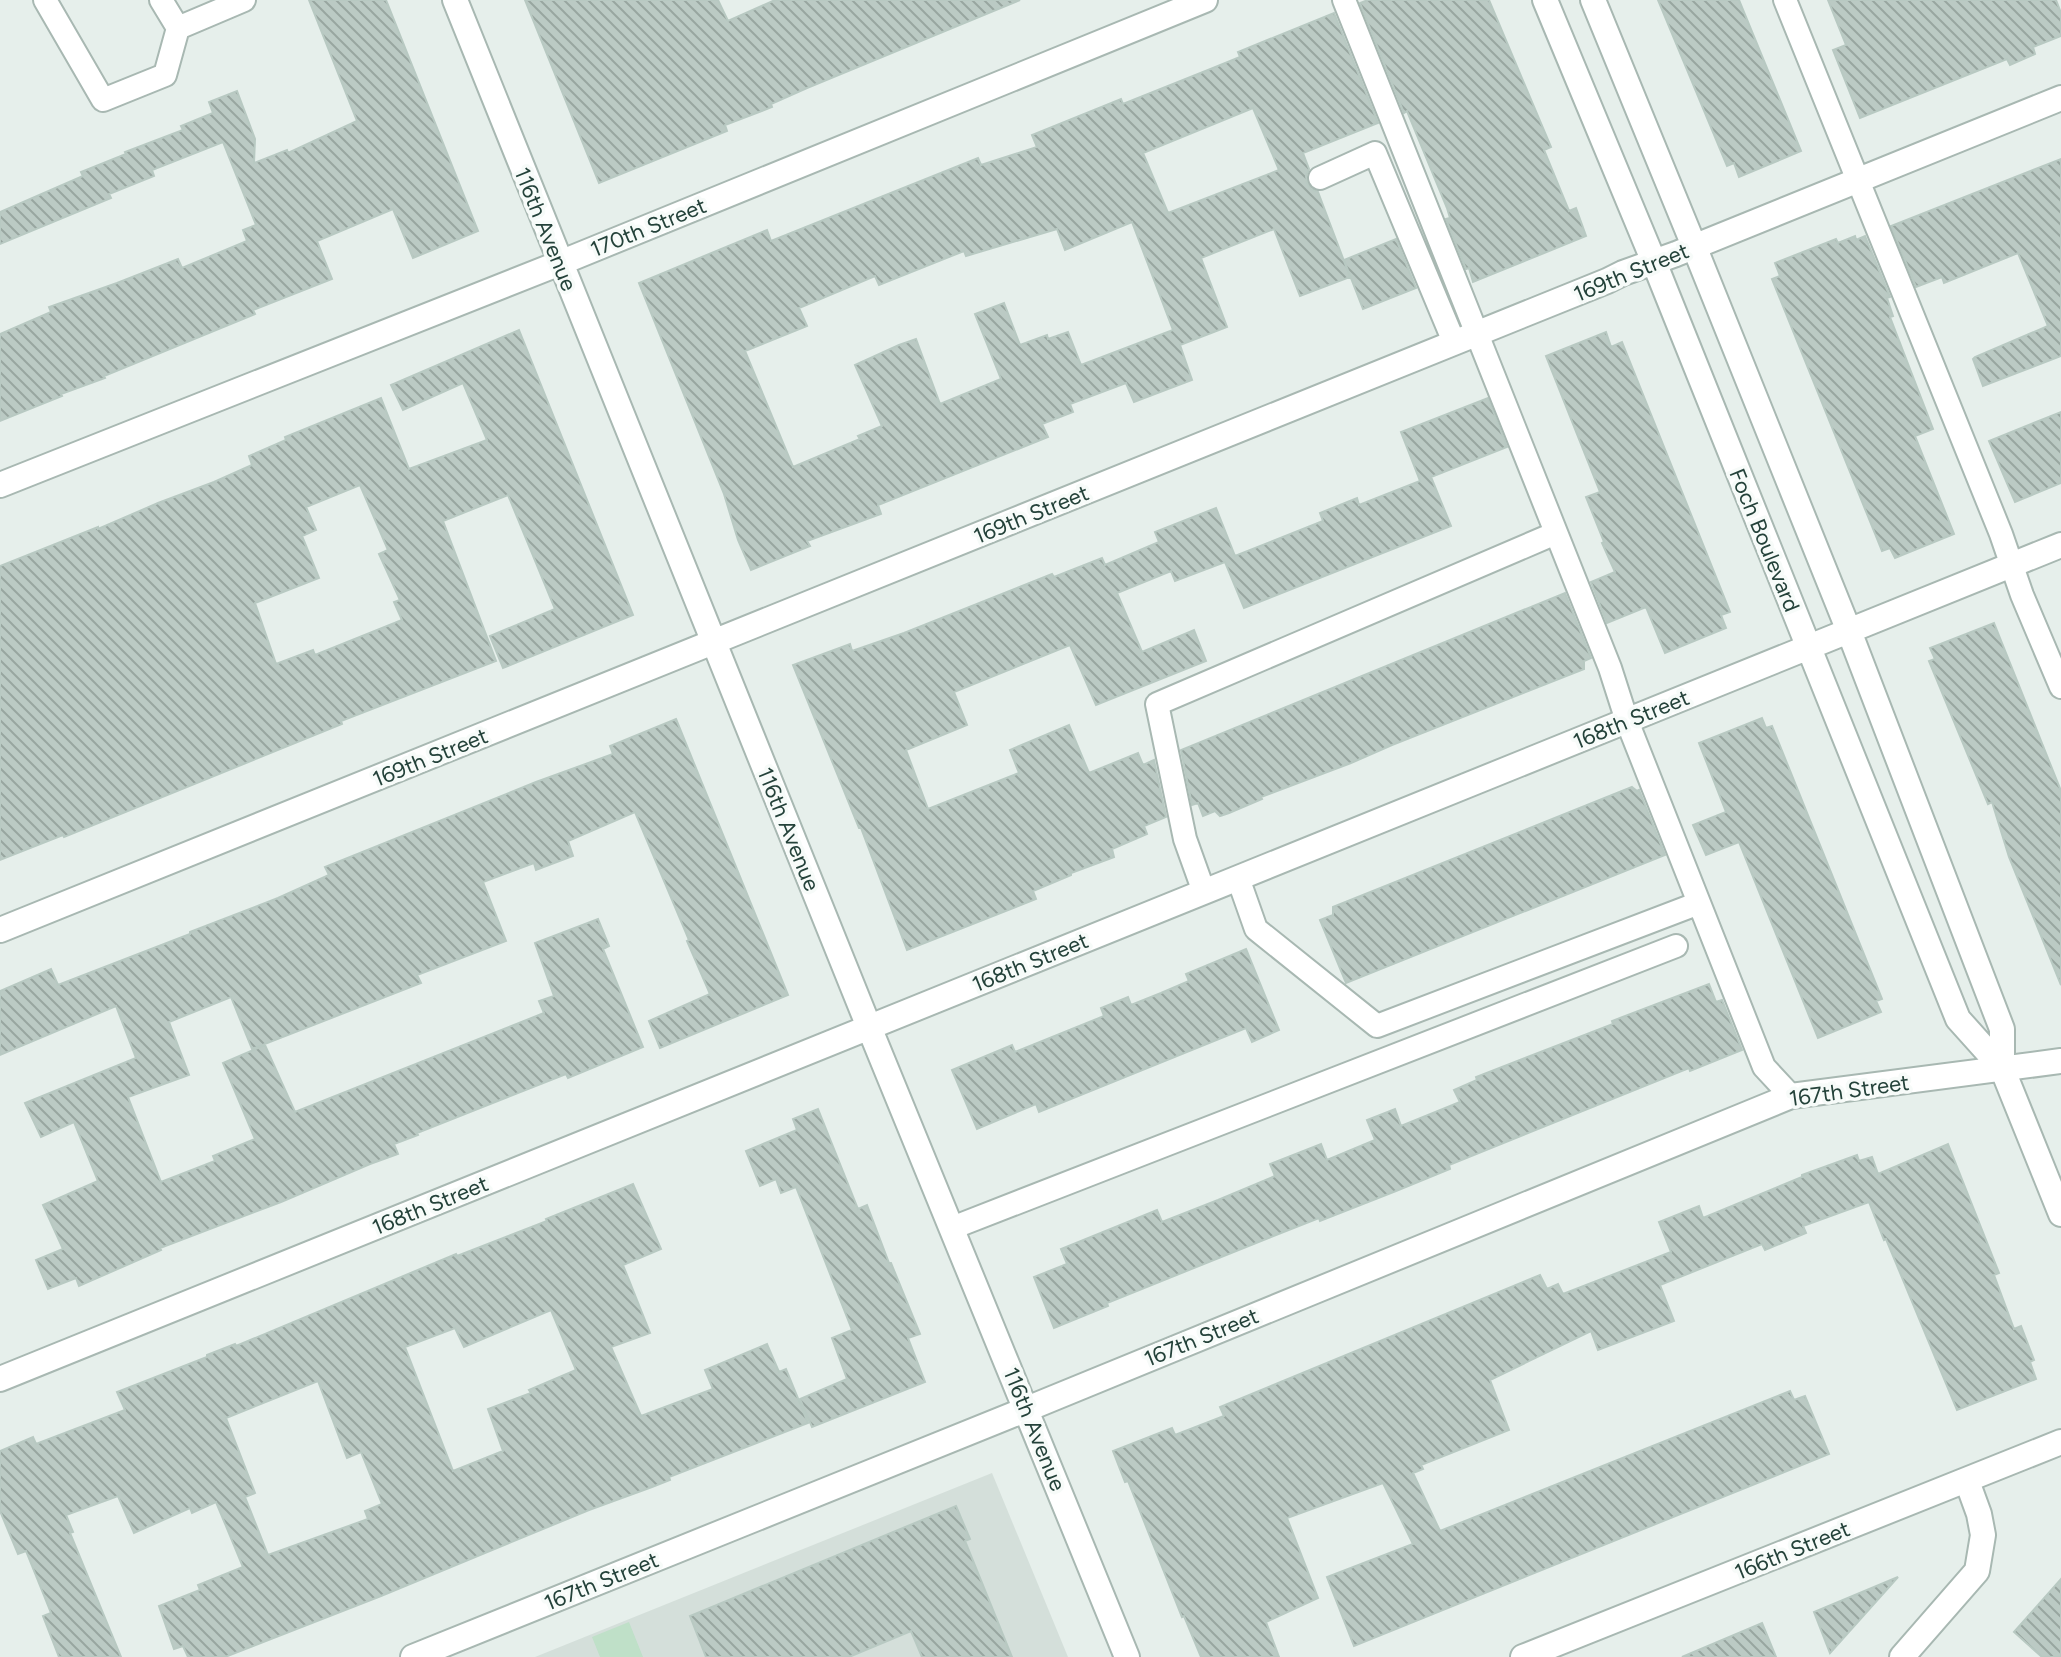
<svg xmlns="http://www.w3.org/2000/svg" width="2061" height="1657" viewBox="0 0 2061 1657" font-family="Figtree,sans-serif">
<defs>
<pattern id="building-back-hatch" width="6" height="6" patternUnits="userSpaceOnUse" patternTransform="scale(2)"><rect width="6" height="6" fill="#bbcac4"/><path d="M-1 5l2 2M0 0l6 6M5-1l2 2" fill="none" stroke="#98a6a0"/></pattern>
</defs>
<rect width="100%" height="100%" fill="#e6efeb"/>
<path fill="#d4dfda" d="M992,1473L1068,1657H535Z"/>
<path fill="#bfe0c8" d="M629,1622L643,1657H600L592,1637Z"/>
<path fill="url(#building-back-hatch)" stroke="#b8c9c2" stroke-width="2" fill-rule="evenodd" d="M309,0H386L478,231L413,258L393,209L317,241L332,279L253,310L255,314L104,376L105,378L61,394L62,396L0,421V334L51,312L49,307L117,283L178,259L182,268L247,241L243,230L256,225L223,142L152,170L154,176L109,194L111,198L0,244V212L83,176L81,172L126,154L125,152L183,130L181,126L213,113L209,102L237,91L255,139L254,163L287,150L288,153L357,121Z
M525,0H718L728,21L775,0H1020L807,88L771,104L772,107L725,125L727,131L599,183Z
M1368,0H1489L1551,147L1544,150L1569,211L1576,208L1586,236L1473,282L1469,268L1466,269L1446,219L1450,218L1447,208L1407,111L1404,113L1360,3Z
M1658,0H1739L1801,151L1739,177L1734,163L1727,166Z
M1828,0H2056L2061,13V36L2033,47L2035,54L2010,65L2007,59L1860,118L1833,50L1846,45Z
M1334,13L1378,123L1303,153L1309,169L1306,176L1307,183L1311,189L1318,192L1350,277L1300,296L1274,229L1201,258L1227,327L1180,345L1192,380L1134,402L1126,383L1070,404L1073,412L1042,424L1048,437L878,505L881,514L807,541L810,546L751,570L738,540L724,494L639,283L767,230L771,241L978,158L981,165L1037,147L1032,135L1121,99L1123,104L1213,68L1240,57L1238,52ZM1253,108L1279,170L1168,213L1143,153ZM1132,222L1173,330L1081,365L1068,332L1048,339L1047,335L1020,345L1004,303L975,314L1001,379L940,404L916,339L899,345L855,365L882,426L858,436L860,439L793,467L745,351L807,326L799,308L875,276L879,285L964,251L966,256L1057,229L1065,250Z
M2061,159V356L1983,386L1973,359L1975,357L2048,326L2018,253L1944,283L1942,277L1916,287L1891,226Z
M1855,236L1856,240L1865,236L1890,297L1887,298L1893,316L1890,317L1933,429L1915,436L1954,534L1895,558L1890,548L1882,551L1772,279L1780,276L1775,263L1836,239L1838,243Z
M1396,239L1416,288L1363,309L1344,260Z
M519,330L633,615L503,668L490,636L555,609L508,495L443,521L496,661L341,721L342,724L64,837L63,835L0,860V566L98,527V529L158,503L214,482L252,465L249,456L286,440L285,437L381,398L409,469L487,440L463,383L403,410L391,385ZM360,485L388,550L379,554L400,600L394,602L402,620L315,655L313,650L276,664L255,603L319,578L302,536L316,530L306,507Z
M1606,332L1611,347L1622,342L1730,612L1721,615L1726,628L1665,653L1646,607L1607,623L1591,582L1615,572L1602,543L1604,542L1586,497L1600,492L1546,356Z
M1488,398L1507,447L1431,477L1451,526L1244,608L1225,562L1175,581L1171,571L1117,593L1142,652L1194,630L1206,661L1096,705L1070,645L954,692L967,725L906,750L928,809L1019,773L1010,750L1069,725L1089,773L1138,753L1143,765L1154,760L1166,817L1144,826L1147,834L1112,849L1114,857L1071,873V875L1033,891L1036,899L907,950L861,828H859L838,776L793,665L850,644L852,651L904,633L1052,574L1054,577L1102,558L1105,565L1159,542L1155,532L1216,508L1235,556L1323,521L1320,513L1357,498L1359,505L1420,481L1401,432Z
M2061,412V483L2015,502L1989,441Z
M1565,593L1591,658L1584,661V669L1392,745L1351,763L1261,797L1262,799L1229,813L1220,816L1215,811L1203,816L1198,803L1192,805L1181,750Z
M1994,623L2061,791V985L2009,857L1992,802L1988,804L1929,661L1935,659L1930,648Z
M1762,718L1766,728L1772,726L1882,999L1876,1001L1881,1012L1818,1038L1739,842L1706,855L1693,825L1726,812L1699,743Z
M676,719L788,995L660,1048L649,1021L710,994L687,941L689,940L635,812L568,841L573,856L536,870L534,863L483,882L506,941L417,975L421,983L252,1049L231,997L169,1022L189,1075L128,1097L161,1182L215,1161L213,1156L255,1139L223,1063L265,1045L295,1112L544,1013L539,1001L554,996L535,943L598,919L609,946L603,949L643,1047L568,1078L566,1074L417,1133L418,1135L394,1144L398,1154L370,1164L281,1202L160,1248L161,1250L79,1286L76,1278L48,1289L36,1260L63,1249L43,1205L98,1181L74,1122L41,1137L25,1103L136,1058L116,1006L0,1055V991L51,969L58,985L190,934V932L278,898L329,875L325,867L536,782L613,754L610,746Z
M1632,787L1637,791L1639,790L1665,855L1346,983L1320,920L1333,915V907Z
M1246,949L1279,1030L1252,1042L1246,1028L1039,1112L1036,1104L977,1129L952,1070L1012,1045L1015,1052L1104,1016L1101,1008L1128,997L1131,1005L1161,993L1189,981L1186,974Z
M1709,984L1716,1002L1722,1000L1742,1050L1690,1071L1689,1068L1449,1165L1450,1169L1396,1191L1320,1221L1319,1218L1266,1239L1107,1303L1108,1306L1054,1328L1034,1277L1067,1264L1061,1249L1157,1210L1162,1222L1218,1200L1275,1176L1270,1164L1321,1144L1327,1160L1375,1140L1367,1120L1395,1109L1401,1126L1460,1102L1454,1090L1477,1080L1476,1077L1613,1024L1612,1021Z
M818,1109L858,1209L867,1205L889,1263H891L920,1334L908,1338L925,1382L812,1427L800,1399L847,1379L832,1338L852,1330L796,1187L781,1193L776,1179L760,1186L746,1151L797,1130L793,1119Z
M1948,1144L1999,1273L1994,1275L2014,1329L2021,1326L2034,1360L2030,1362L2036,1379L1957,1410L1886,1239L1884,1240L1869,1202L1803,1226L1806,1233L1765,1250L1762,1244L1660,1285L1674,1321L1598,1350L1591,1331L1490,1380L1509,1430L1421,1465L1423,1469L1413,1473L1440,1531L1790,1391L1794,1400L1805,1396L1829,1454L1354,1646L1327,1577L1413,1544L1383,1483L1287,1518L1318,1598L1266,1622L1279,1657H1201L1184,1616L1182,1617L1128,1481L1125,1482L1113,1451L1172,1428L1175,1435L1224,1416L1220,1407L1540,1275L1547,1289L1558,1284L1563,1294L1671,1252L1659,1222L1699,1206L1703,1218L1802,1177V1175L1857,1155L1859,1161L1872,1157L1878,1174Z
M633,1184L661,1249L623,1265L650,1333L611,1347L641,1416L713,1389L705,1370L767,1344L779,1372L786,1369L808,1423L669,1477L670,1480L652,1487L589,1510L381,1596L225,1657H188L183,1646L174,1649L159,1606L200,1590L198,1585L243,1567L216,1502L192,1513L190,1508L134,1533L118,1496L66,1515L73,1532L70,1533L121,1657H59L43,1616L51,1613L26,1551L18,1554L0,1511V1451L33,1437L36,1444L125,1410L117,1392L207,1357V1355L235,1344L236,1346L456,1254L457,1256L547,1221L546,1219ZM551,1310L576,1370L529,1390L531,1393L488,1409L503,1451L453,1471L405,1347L455,1328L464,1347ZM318,1381L347,1458L361,1452L382,1504L365,1511L368,1519L268,1555L245,1497L255,1493L226,1418Z
M956,1506L970,1539L965,1541L1012,1657H922L911,1631L849,1657H706L690,1616Z
M1898,1577L1830,1653L1814,1612Z
M2061,1579V1657H2042L2014,1632Z
M1762,1623L1776,1657H1682Z"/>
<g fill="none" stroke-linecap="round" stroke-linejoin="round">
<defs>
<path id="lane" d="M45,0L103,100L165,75L178,28L161,0
M1344,0L1610,668L1627,721L1764,1067L1791,1096
M1785,0L2001,534L2022,595L2061,687
M178,28L244,0
M1320,178L1375,153L1454,342
M1238,878L1256,929L1377,1026L1699,903
M1204,892L1185,839L1157,704L1556,533
M952,1228L1676,946"/>
<path id="street" d="M455,0L869,1027L1127,1657
M1545,0L1654,262L1958,1019L2002,1068L2061,1214
M1593,0L1694,246L1849,631L2002,1029V1068
M0,485L560,263L1205,0
M0,930L1607,281L1623,273L1676,254L2061,98
M0,1379L2061,545
M413,1657L1027,1409L1791,1096L2061,1061
M1523,1657L2061,1442
M1902,1657L1977,1571L1983,1535L1979,1514L1967,1481"/>
</defs>
<use href="#lane" stroke="#a8b8b2" stroke-width="26"/>
<use href="#street" stroke="#a8b8b2" stroke-width="28"/>
<use href="#lane" stroke="#fff" stroke-width="22"/>
<use href="#street" stroke="#fff" stroke-width="24"/>
</g>
<g text-anchor="middle" stroke-width="7" stroke-linejoin="round" paint-order="stroke">
<g font-size="22" fill="#24423a" stroke="#f7fbf9">
<text transform="translate(648 227) rotate(-22)" y="8">170th Street</text>
<text transform="translate(546 229) rotate(68)" y="8">116th Avenue</text>
<text transform="translate(1631 272) rotate(-22)" y="8">169th Street</text>
<text transform="translate(1031 514) rotate(-22)" y="8">169th Street</text>
<text transform="translate(1765 540) rotate(68)" y="8">Foch Boulevard</text>
<text transform="translate(1631 719) rotate(-22)" y="8">168th Street</text>
<text transform="translate(430 757) rotate(-22)" y="8">169th Street</text>
<text transform="translate(789 829) rotate(68)" y="8">116th Avenue</text>
<text transform="translate(1030 962) rotate(-22)" y="8">168th Street</text>
<text transform="translate(1849 1090) rotate(-8)" y="8">167th Street</text>
<text transform="translate(430 1205) rotate(-22)" y="8">168th Street</text>
<text transform="translate(1201 1337) rotate(-22)" y="8">167th Street</text>
<text transform="translate(1035 1429) rotate(68)" y="8">116th Avenue</text>
<text transform="translate(1792 1550) rotate(-22)" y="8">166th Street</text>
<text transform="translate(601 1581) rotate(-22)" y="8">167th Street</text>
</g>
</g>
</svg>
